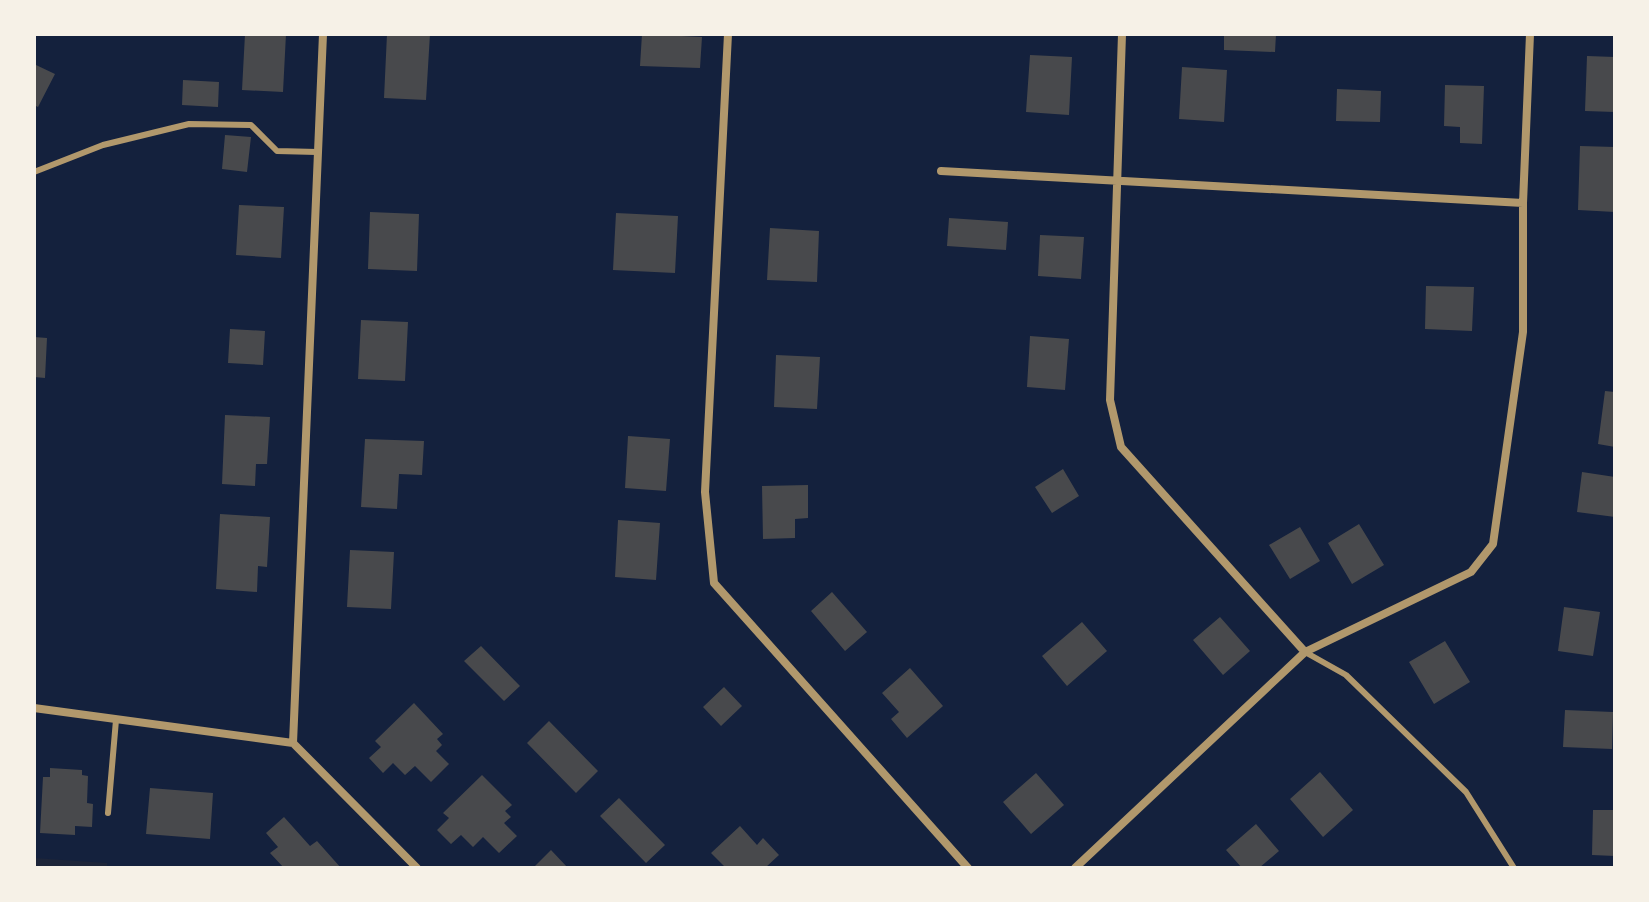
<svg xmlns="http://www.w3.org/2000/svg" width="1649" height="902" viewBox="0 0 1649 902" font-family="Lato,sans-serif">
<rect width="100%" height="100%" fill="#14213d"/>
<path fill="#1d2539" d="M34,858L107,863V868H34Z"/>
<path fill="#48494c" d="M245,34H286L283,92L242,90Z
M387,34H430L426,100L384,98Z
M642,34L702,37L700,68L640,66Z
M1224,34H1276L1275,52L1224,50Z
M1030,55L1072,57L1069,115L1026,112Z
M1587,56L1615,57V112L1585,111Z
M36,65L55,74L38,107L34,105Z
M1182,67L1227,70L1224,122L1179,119Z
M183,80L219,82L218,107L182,105Z
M1445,85L1484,86L1482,144L1460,143V127L1444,126Z
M1337,89L1381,91L1380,122L1336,121Z
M225,135L251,137L247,172L222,169Z
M1580,146L1615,147V212L1578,210Z
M239,205L284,207L281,258L236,255Z
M370,212L419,214L417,271L368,269Z
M616,213L678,216L675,273L613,270Z
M949,218L1008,222L1006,250L947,246Z
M770,228L819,231L817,282L767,280Z
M1040,235L1084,237L1081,279L1038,276Z
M1426,286L1474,287L1472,331L1425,329Z
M361,320L408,322L405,381L358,379Z
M230,329L265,331L263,365L228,363Z
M1030,336L1069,339L1065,390L1027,387Z
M34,337L47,338L45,378L34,377Z
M776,355L820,357L817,409L774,407Z
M1605,391L1615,392V447L1598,444Z
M225,415L270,417L267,464H256L255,486L222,484Z
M628,436L670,439L666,491L625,488Z
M365,439L424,441L422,475L399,474L397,509L361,507Z
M1063,469L1079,496L1052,513L1035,487Z
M1582,472L1615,477V517L1577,512Z
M808,485V518L795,519V538L763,539L762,486Z
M220,514L270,517L267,567L258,566L257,592L216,589Z
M618,520L660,523L656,580L615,577Z
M1359,524L1384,565L1352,584L1328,543Z
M1300,527L1320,561L1290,579L1269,545Z
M350,550L394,552L391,609L347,607Z
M832,592L867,632L845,651L811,611Z
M1564,607L1600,612L1593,656L1558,651Z
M1220,617L1250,651L1223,675L1193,640Z
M1082,622L1107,651L1067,686L1042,656Z
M1445,641L1470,682L1434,704L1409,662Z
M481,646L520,686L504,701L464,661Z
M910,668L943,706L907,738L891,719L899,712L882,693Z
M724,687L742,706L721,726L703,707Z
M414,703L443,734L437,739L442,745L436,751L449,764L431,782L415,766L405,775L393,763L383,773L369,758L381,747L375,741Z
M1565,710L1613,712L1612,749L1563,747Z
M549,721L598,771L576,793L527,743Z
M50,768L82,770V775L88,776L87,803L93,804L92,827L75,826V835L40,833L43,777H50Z
M1320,772L1353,810L1323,837L1290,799Z
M1036,773L1064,805L1031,834L1003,802Z
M482,775L512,805L505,811L511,817L504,823L517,836L499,853L483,837L473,847L461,835L451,844L437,830L449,818L443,813Z
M150,788L213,793L210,839L146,834Z
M619,798L665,845L646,863L600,816Z
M1593,810H1615V856L1592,855Z
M284,817L310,846L317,841L341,868H284L270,853L278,847L266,833Z
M1256,824L1279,851L1259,868H1242L1226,850Z
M740,826L757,845L763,838L779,855L765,868H726L711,853Z
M551,850L568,868H533Z"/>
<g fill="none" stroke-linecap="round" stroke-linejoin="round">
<path stroke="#b1986c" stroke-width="6" d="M34,172L103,145L189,124L251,125L277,151L317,152
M1305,652L1346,675L1466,792L1514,868
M108,813L116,720"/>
<path stroke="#b1986c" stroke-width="8" d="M323,34L293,743L417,868
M728,34L705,492L714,583L968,868
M1122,34L1110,400L1121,447L1305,652
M941,171L1523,203
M34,708L293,743
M1075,868L1305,652L1471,572L1493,544L1523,332V203L1530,34"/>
</g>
<rect width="1649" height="902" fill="none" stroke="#f6f1e7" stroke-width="72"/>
</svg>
